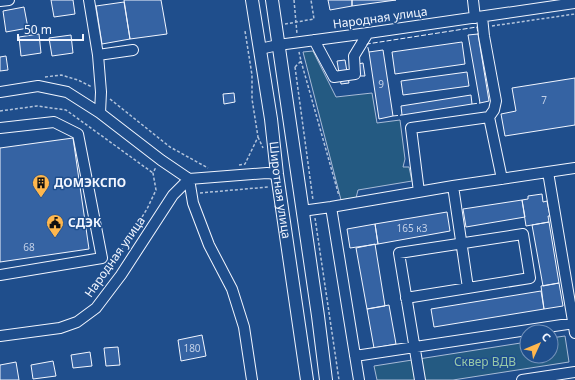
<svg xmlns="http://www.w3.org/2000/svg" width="575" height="380" viewBox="0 0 575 380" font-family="'Noto Sans',sans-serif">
<rect width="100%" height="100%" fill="#1f4e8c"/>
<path fill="#245a82" stroke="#a8bbd7" d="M313,51L336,97L372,93L377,123L400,120L405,159L403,167H409L412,181L358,190L356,198L341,200L303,52Z
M565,336L569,362L453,380H377L374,366L527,342V356H551V338Z"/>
<path fill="#3563a3" stroke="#f2f6ff" d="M51,0H73L75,14L54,17Z
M124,0H161L167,34L130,39Z
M328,0H352V6L330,10Z
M352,0H396L352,6Z
M124,2L130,39L102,44L96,6Z
M24,7L28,28L6,32L3,11Z
M39,34L41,53L21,56L19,37Z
M478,34L489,101L480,103L468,35Z
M71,35L73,53L52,56L49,38Z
M462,42L465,64L395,74L392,52Z
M383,50L393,116L379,119L369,52Z
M6,56L8,70L0,71V57Z
M345,60L349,83L341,84L337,61Z
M363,63L365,76H359L358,64Z
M467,72L469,86L403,95L401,81Z
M575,78V125L505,136L501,114L516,111L512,88Z
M234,93L235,102L224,104L223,94Z
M471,95L472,104L402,115L401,106Z
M73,138L89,249L0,262V148Z
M542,194L543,202L547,201L550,216H548L549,222L526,226L522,200L528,199V196Z
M522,200L525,217L466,227L463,209Z
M447,212L450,231L378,244L375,224Z
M549,222L559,283L543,286L532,225Z
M375,224L378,244L350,248L347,229Z
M375,244L385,306L367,309L356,248Z
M559,283L563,306L544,309L541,286Z
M541,291L544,309L434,327L431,309Z
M389,305L396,344L374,348L367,309Z
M202,335L206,356L181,361L178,340Z
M118,347L120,365L106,366L104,348Z
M90,352L92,366L73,368L71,355Z
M53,361L56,376L33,379L31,365Z
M16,362L19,380H0V365Z"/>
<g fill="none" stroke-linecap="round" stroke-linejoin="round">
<defs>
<path id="minor" d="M89,0L98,55
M473,0L475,18
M0,1L9,0
M482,17L484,36L496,101L494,110L489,117
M314,40L334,77L355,74L354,56L368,33
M260,49L278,45L368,33L575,3
M0,92L38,86L67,92L100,113L161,160L189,179L267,173L277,174
M100,113L101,92L98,55L133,50
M0,128L54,122L78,134L102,258L0,275
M548,172L575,333
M189,179L193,203L209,245L232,289L244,327L252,380
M453,186L468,288
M419,192L411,128L489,117L502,179
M331,207L359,380
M302,211L331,207L453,186L575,168
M406,298L530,278L523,234L399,253L420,380
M0,336L60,328L77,322L96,308L121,275L173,195L189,179
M355,356L575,323
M522,380L575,372"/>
<g id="major">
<path id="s1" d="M252,0L271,119L277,174L307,380"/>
<path d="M272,0L318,316L326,380"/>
</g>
</defs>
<use href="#minor" stroke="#f2f6ff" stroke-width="12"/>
<use href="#major" stroke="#f2f6ff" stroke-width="14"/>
<path stroke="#b3c4dc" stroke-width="1.5" stroke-dasharray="3 2" stroke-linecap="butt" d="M294,0L297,34
M285,24L314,19L311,0
M492,26L575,14
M301,61L339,196
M295,67L313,200
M295,67L301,61L299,52
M45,77L61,75L78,80L92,87
M110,99L170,147L208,168
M0,111L37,106L66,110L153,173
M258,137L263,148
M239,165L245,164L258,137L252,99V75L245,31L246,30
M200,193L268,187
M315,218L339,380
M100,285L147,209L156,190L153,173L156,167"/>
<use href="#minor" stroke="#1f4e8c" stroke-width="10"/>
<use href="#major" stroke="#1f4e8c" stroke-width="12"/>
<path stroke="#f2f6ff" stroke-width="1" stroke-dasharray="5 2" stroke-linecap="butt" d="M369,52L367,44L477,27L478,34
M472,104L480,103
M393,116L402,115"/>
</g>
<defs>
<symbol id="building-pin" viewBox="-11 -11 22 30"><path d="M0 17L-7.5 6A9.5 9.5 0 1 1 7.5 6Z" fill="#ffb74d" stroke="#1f4e8c"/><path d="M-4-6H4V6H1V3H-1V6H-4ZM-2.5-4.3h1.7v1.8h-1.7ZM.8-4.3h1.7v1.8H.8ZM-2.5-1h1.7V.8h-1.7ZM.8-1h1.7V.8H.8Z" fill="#111"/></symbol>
<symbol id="civic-pin" viewBox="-11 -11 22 30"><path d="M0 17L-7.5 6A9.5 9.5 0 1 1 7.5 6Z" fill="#ffb74d" stroke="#1f4e8c"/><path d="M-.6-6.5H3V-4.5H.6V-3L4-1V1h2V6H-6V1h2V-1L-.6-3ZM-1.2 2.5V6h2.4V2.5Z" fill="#111"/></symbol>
</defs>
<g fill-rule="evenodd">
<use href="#building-pin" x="31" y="173" width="20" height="27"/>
<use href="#civic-pin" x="45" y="213" width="20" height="27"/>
</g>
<g text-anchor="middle" stroke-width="3" stroke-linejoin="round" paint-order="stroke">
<g font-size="10" fill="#c3d1e8">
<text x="381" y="88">9</text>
<text x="544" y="104">7</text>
<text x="412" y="232">165 к3</text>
<text x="29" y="251">68</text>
<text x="192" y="352">180</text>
</g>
<g font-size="12" fill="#f2f6ff" stroke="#1f4e8c">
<text transform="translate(380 18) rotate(-8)" y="4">Народная улица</text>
<text dy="4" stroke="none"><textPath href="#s1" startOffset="192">Широтная улица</textPath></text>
<text transform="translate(115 257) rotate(-55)" y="4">Народная улица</text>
</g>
<g font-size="12" font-weight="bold" fill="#f2f6ff" stroke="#1f4e8c" text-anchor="start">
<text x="54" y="187">ДОМЭКСПО</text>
<text x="68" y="227">СДЭК</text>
</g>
<g font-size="12" fill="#97c8a6" stroke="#1f4e8c">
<text x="485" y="366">Сквер ВДВ</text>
</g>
</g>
<g transform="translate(539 344) rotate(46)"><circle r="19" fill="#1f4e8c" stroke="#7391ba"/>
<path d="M0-3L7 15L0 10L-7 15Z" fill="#ffb74d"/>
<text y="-6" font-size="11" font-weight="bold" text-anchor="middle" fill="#f2f6ff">С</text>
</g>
<path d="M18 34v6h65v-6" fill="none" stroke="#f2f6ff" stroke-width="2"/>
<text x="24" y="34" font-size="12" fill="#f2f6ff" stroke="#1f4e8c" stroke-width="3" paint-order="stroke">50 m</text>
</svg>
